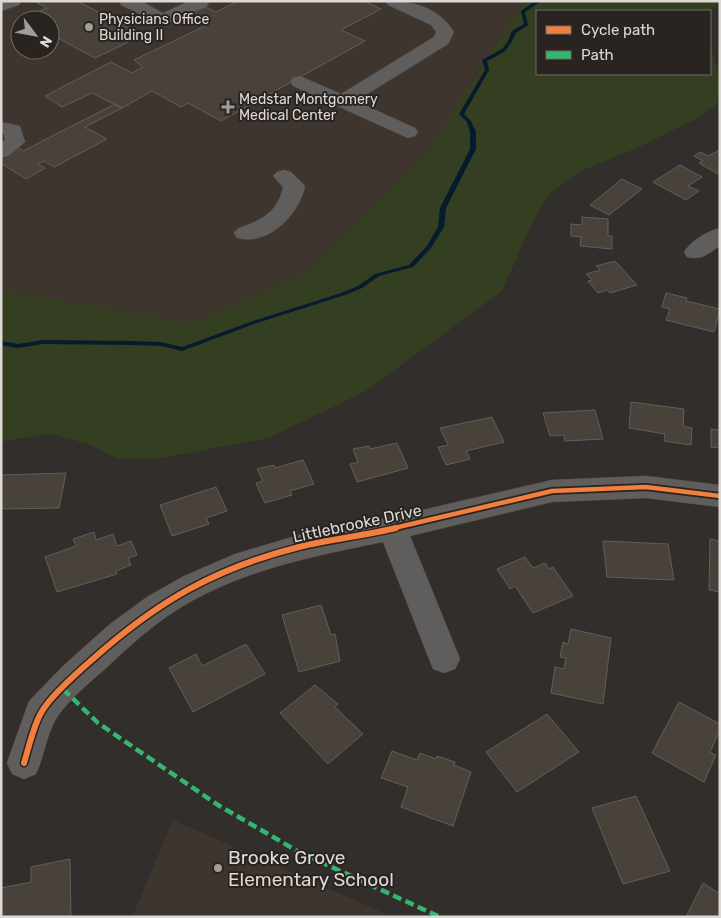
<svg xmlns="http://www.w3.org/2000/svg" width="721" height="918" viewBox="0 0 721 918" font-family="Rubik,sans-serif">
<rect width="100%" height="100%" fill="#312e2c"/>
<path fill="#3e352f" fill-rule="evenodd" d="M1,1H524L418,164L303,274L192,323L1,290ZM20,20H50V50H20Z
M173,820L393,917H132Z"/>
<path fill="#343e20" d="M524,1H720L712,11L710,21V11H537V74H710V44L720,78V101L696,119L637,148L581,171L548,195L530,228L502,291L366,391L269,438L155,459H118L91,445L49,433L1,442V290L192,323L303,274L418,164Z"/>
<g fill="none" stroke-linecap="round" stroke-linejoin="round">
<path fill="#061c2e" fill-rule="evenodd" d="M536,1H541L525,12L528,25L516,33L511,43L505,51L497,56L487,61L489,70L464,114L471,121L476,132V149L446,208L444,227L431,248L413,267L379,276L362,288L345,295L257,323L182,351L161,346L132,345L43,344L18,348L1,345V341L18,344L43,340L132,341L161,342L182,347L253,321L341,293L358,286L375,274L409,265L427,246L438,227L440,208L470,149V132L467,122L459,114L485,70L482,60L502,49L507,43L512,31L524,24L521,11Z"/>
</g>
<path fill="#48423a" stroke="#615e5c" d="M41,1H77L143,35L95,58L50,34V20L22,19L47,8L37,3Z
M238,1H364L381,9L341,30L365,41L221,121L188,103L181,107L152,91L122,108L92,93L62,107L45,96L111,62L132,73L143,67L134,60L207,25L199,20L185,25L177,20L205,7L216,12Z
M115,104L122,108L85,127L107,139L54,167L44,161L37,164L45,168L26,179L1,163V156L18,148L23,151Z
M720,150V175L699,163L703,161L694,156L700,152L708,156Z
M680,165L702,177L688,186L699,191L686,200L653,182Z
M622,179L642,189L609,215L590,205Z
M582,217L608,219V236H612V249L580,246L581,237L571,236V224L582,225Z
M615,261L637,285L610,293L607,290L598,293L588,281L592,280L586,274L600,270L596,266Z
M666,293L687,298L686,301L720,309L714,332L666,320L670,309L662,307Z
M631,402L684,409L683,426L692,428L691,445L664,441L665,434L629,428Z
M595,410L603,439L565,441L564,435L550,436L543,413Z
M492,417L504,442L466,451L470,459L446,465L438,447L448,445L440,428Z
M711,429L720,430V448L711,447Z
M397,443L408,468L357,482L350,464L358,462L353,449L369,446L370,449Z
M303,460L314,484L290,491L292,495L265,503L256,483L263,481L257,469L274,465L275,468Z
M66,473L59,508L1,509V475Z
M216,487L227,511L206,518L209,524L172,536L160,505Z
M94,532L96,540L113,534L117,546L131,541L137,555L128,558L131,565L116,571L117,574L57,592L45,557L76,546L73,539Z
M710,539L720,541V592L709,590Z
M603,541L668,544L674,580L607,577Z
M525,557L533,568L545,563L549,569L553,567L573,596L533,613L515,586L510,589L497,569Z
M321,605L331,635L335,634L340,661L299,672L282,615Z
M571,629L611,638L603,704L551,693L555,667L564,669L566,658L560,657L563,642L568,644Z
M246,644L265,674L193,712L169,668L196,654L202,666Z
M315,685L338,704L335,707L363,734L328,764L280,713Z
M679,702L720,724V730L710,752L716,755L704,782L652,753Z
M547,714L579,752L517,792L486,752Z
M392,751L417,760L420,753L436,759L437,756L455,762L454,765L471,772L453,826L401,807L408,787L381,778Z
M636,796L670,871L623,884L592,808Z
M70,859L71,917H1V888L31,882V867Z
M703,883L720,894V917H686Z"/>
<g fill="none" stroke-linecap="round" stroke-linejoin="round">
<defs>
<path id="minor" d="M1,1H21L19,5L1,11Z
M119,1H141L163,13L189,1L209,3L206,7L163,25L121,5Z
M386,1C414,1 438,7 454,32L448,44L356,101L415,128L418,132L415,136L408,138L293,86L290,82L293,78L300,76L341,94L434,37L436,32L431,25L388,5Z
M1,122L20,126L25,142L8,156L1,158V142L5,140L4,134H1Z
M284,170L291,172L305,186C299,215 269,246 237,238L234,233C237,228 241,227 247,225C266,218 279,208 283,187L273,176L277,172Z
M720,228V246C709,253 701,261 687,257L684,252C691,241 707,231 720,228Z
M646,476L720,485V507L646,498L552,502L410,536L460,659L455,669L444,673L433,669L383,542C308,557 233,572 169,615C146,631 125,650 105,669C91,681 63,705 55,721C46,737 44,757 36,774L24,779L12,774L7,763L29,701L64,665L110,624L147,597L184,576L235,554L299,535L392,517L552,480Z"/>
</defs>
<use href="#minor" stroke="#4c4947" stroke-width="1"/>
<use href="#minor" fill="#605e5c" fill-rule="evenodd"/>
<path stroke="#33b770" stroke-width="4.5" stroke-dasharray="9 4.5" stroke-linecap="butt" d="M63,689L98,723L218,805L299,852L440,917"/>
<defs>
<path id="cycleway-far1" d="M390,529L552,491L646,487L720,496"/>
<path id="cycleway" d="M24,763C29,747 33,727 41,713C50,696 79,671 94,658C157,602 215,568 299,547C330,539 363,536 396,528"/>
</defs>
<use href="#cycleway-far1" stroke="#292420" stroke-width="8"/>
<use href="#cycleway" stroke="#292420" stroke-width="9"/>
<use href="#cycleway-far1" stroke="#f27e40" stroke-width="4.5"/>
<use href="#cycleway" stroke="#f27e40" stroke-width="6"/>
</g>
<g fill="#a19d9b" stroke="#292420" stroke-width="2">
<circle cx="89" cy="27" r="5"/>
<path d="M225.5 99.5h5v5h5v5h-5v5h-5v-5h-5v-5h5z"/>
<circle cx="218" cy="868" r="5"/>
</g>
<g text-anchor="middle" stroke-width="4" stroke-linejoin="round" paint-order="stroke">
<g font-size="14" fill="#ddd9d7" stroke="#292420" text-anchor="start">
<text x="99" y="24">Physicians Office<tspan x="99" dy="16">Building II</tspan></text>
<text x="239" y="104">Medstar Montgomery<tspan x="239" dy="16">Medical Center</tspan></text>
</g>
<g font-size="16" fill="#ddd9d7" stroke="#292420">
<text transform="translate(357 523) rotate(-12)" y="6">Littlebrooke Drive</text>
</g>
<g font-size="19" fill="#ddd9d7" stroke="#292420" text-anchor="start">
<text x="228" y="864">Brooke Grove<tspan x="228" dy="22">Elementary School</tspan></text>
</g>
</g>
<rect width="721" height="918" fill="none" stroke="#ddd9d7" stroke-width="5"/>
<rect x="536" y="10" width="175" height="65" fill="#292420" stroke="#716c69"/>
<rect x="546" y="26" width="25" height="8" fill="#f27e40" stroke="#716c69"/>
<text x="581" y="35" font-size="15" fill="#ddd9d7">Cycle path</text>
<rect x="546" y="51" width="25" height="8" fill="#33b770" stroke="#716c69"/>
<text x="581" y="60" font-size="15" fill="#ddd9d7">Path</text>
<g transform="translate(35 35) rotate(122)"><circle r="24" fill="#292420" stroke="#716c69"/>
<path d="M0-4L9 19L0 12L-9 19Z" fill="#a19d9b"/>
<text y="-8" font-size="14" font-weight="bold" text-anchor="middle" fill="#ddd9d7">N</text>
</g>
</svg>
